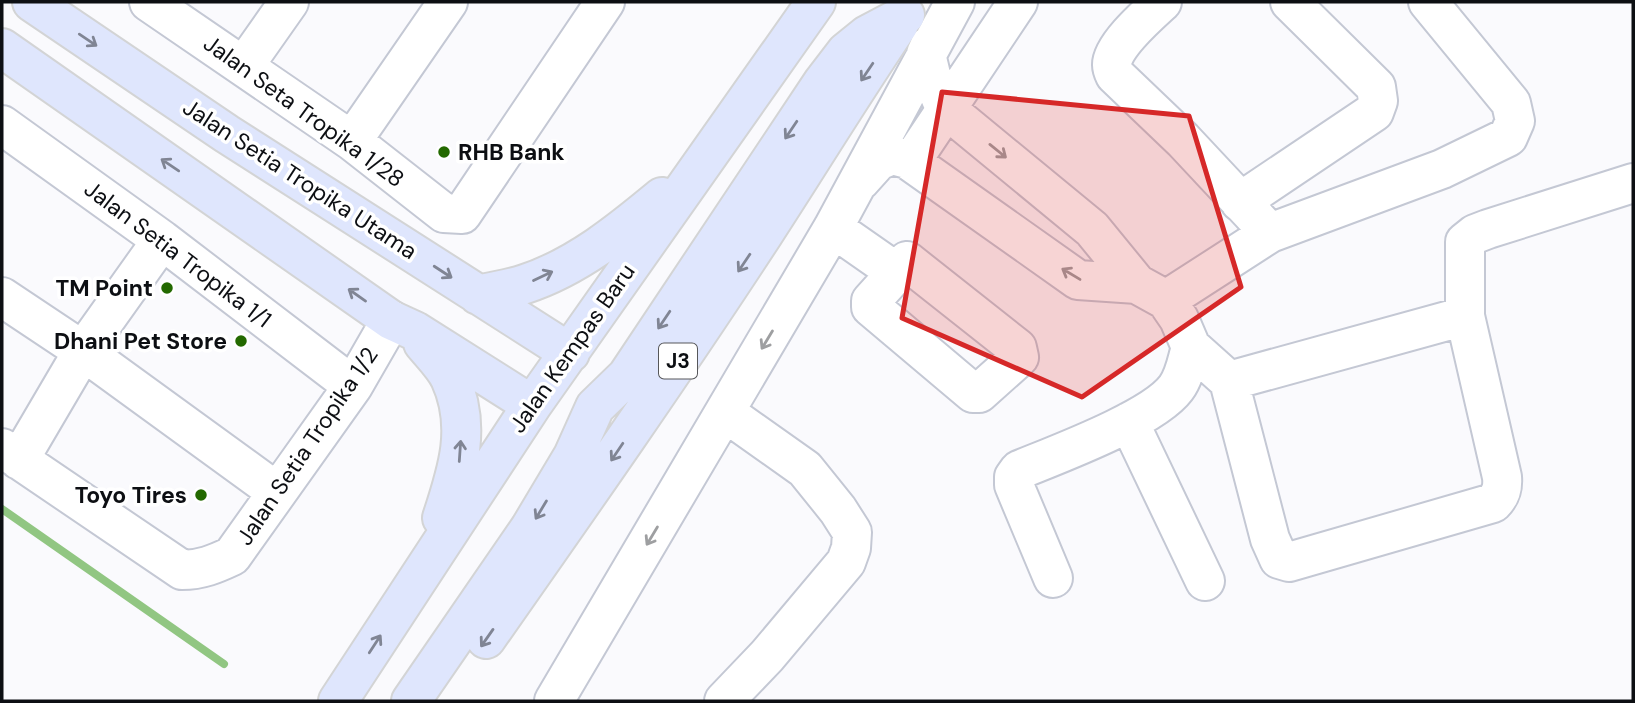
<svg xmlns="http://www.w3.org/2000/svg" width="1635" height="703" viewBox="0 0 1635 703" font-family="'DM Sans',sans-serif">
<rect width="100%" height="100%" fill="#fafafd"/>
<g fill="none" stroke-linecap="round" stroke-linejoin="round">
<path stroke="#91c682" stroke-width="8" d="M2,509L224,664"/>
<defs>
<path id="minor" d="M149,2L352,141L444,213L462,214L605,2
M1162,2C1149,14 1111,47 1112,65C1112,67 1114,73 1115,75L1183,140L1270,233
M930,45L926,54L931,75L945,108L1092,229L1137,284L1166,300L1179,319L1191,347L1229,381
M244,66L289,2
M2,125L162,240L353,386
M352,141L448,2
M911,162L1018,2
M860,181L878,161L892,155L907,159L1078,280L1137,284
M1240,202L1374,112L1378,101L1376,87L1290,2
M833,228L896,272
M907,261L1017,348L1019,357L1016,360L979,393H973L871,307V301Z
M2,297L83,351L277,492
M1166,300L1270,233L1442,169L1508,137L1515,121L1511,103L1428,2
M1465,316L1229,381L1270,539L1279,559L1289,562L1493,503C1501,495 1503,488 1502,477L1465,316V242L1475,234L1488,229L1633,183
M1129,422L1205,581
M2,448L182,570C201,570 215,564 232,556L353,386L391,320
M19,460L83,351L162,240
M1053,578L1014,485V477L1019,470C1058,454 1153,419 1176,388C1185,376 1187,360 1191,347
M554,701L833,228L955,2
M724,701L767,656L846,562L851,548L852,532L838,510L805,469L726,413"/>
<path id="major" d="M32,2L227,134L570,353
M2,48L391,320L415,331L532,405
M478,295C494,291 510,289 525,284C577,267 621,231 662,197
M423,343C432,354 444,366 450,378C472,426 458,470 442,518
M486,639C580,505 674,371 764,233C809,164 852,93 899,24
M338,701L532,405L816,2
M411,701L530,528L573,456L595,407L627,376L823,82L846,52L867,35L905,15"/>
</defs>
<use href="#minor" stroke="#c4c8d4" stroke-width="42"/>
<use href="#major" stroke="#d3d4d5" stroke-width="42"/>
<use href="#minor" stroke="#fff" stroke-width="38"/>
<use href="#major" stroke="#dfe6fd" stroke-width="38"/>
</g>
<defs><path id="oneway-shaft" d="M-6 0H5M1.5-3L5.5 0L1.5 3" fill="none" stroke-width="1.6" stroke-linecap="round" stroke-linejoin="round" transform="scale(1.75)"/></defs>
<g stroke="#808594">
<use href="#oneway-shaft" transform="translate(88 40) rotate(34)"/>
<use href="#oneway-shaft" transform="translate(867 72) rotate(124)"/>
<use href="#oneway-shaft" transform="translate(791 130) rotate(124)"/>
<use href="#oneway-shaft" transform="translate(170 165) rotate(-146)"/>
<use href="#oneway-shaft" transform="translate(744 263) rotate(124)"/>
<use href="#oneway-shaft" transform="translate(443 272) rotate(33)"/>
<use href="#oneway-shaft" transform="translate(543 276) rotate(-25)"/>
<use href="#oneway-shaft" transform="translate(357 295) rotate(-145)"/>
<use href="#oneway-shaft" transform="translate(664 320) rotate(124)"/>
<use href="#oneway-shaft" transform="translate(460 451) rotate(-86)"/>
<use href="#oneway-shaft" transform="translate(617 452) rotate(124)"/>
<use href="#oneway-shaft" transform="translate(541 510) rotate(121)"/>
<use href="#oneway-shaft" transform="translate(487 638) rotate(125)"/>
<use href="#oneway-shaft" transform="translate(375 644) rotate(-57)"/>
</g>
<g stroke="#9e9fa1">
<use href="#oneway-shaft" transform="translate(998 151) rotate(39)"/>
<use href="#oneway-shaft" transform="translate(1071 274) rotate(-149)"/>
<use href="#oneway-shaft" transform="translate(767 340) rotate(121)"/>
<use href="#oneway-shaft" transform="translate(652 536) rotate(121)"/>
</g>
<path fill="#d62828" fill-opacity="0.2" stroke="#d62828" stroke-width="5" stroke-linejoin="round" d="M942,92L1189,116L1241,287L1082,397L902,318Z"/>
<g fill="#236900" stroke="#fff" stroke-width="2.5">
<circle cx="444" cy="152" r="7"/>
<circle cx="167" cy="288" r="7"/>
<circle cx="241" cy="341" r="7"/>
<circle cx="201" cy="495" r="7"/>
</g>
<g text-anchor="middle" stroke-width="7" stroke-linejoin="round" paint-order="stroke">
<rect fill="#fff" stroke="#56575a" stroke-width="2" x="659" y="343.5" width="38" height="35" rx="5"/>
<g font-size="21" font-weight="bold" fill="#0d0f13">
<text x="678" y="368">J3</text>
</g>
<g font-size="23" fill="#0d0f13" stroke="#fff">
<text transform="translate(304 111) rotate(36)" y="8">Jalan Seta Tropika 1/28</text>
<text transform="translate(300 179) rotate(33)" y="8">Jalan Setia Tropika Utama</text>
<text transform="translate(178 254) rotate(37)" y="8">Jalan Setia Tropika 1/1</text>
<text transform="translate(572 348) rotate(-55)" y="8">Jalan Kempas Baru</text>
<text transform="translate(307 446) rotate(-56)" y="8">Jalan Setia Tropika 1/2</text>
</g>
<g font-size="23" font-weight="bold" fill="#0d0f13" stroke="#fff" text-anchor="end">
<text x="458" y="160" text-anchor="start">RHB Bank</text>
<text x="153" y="296">TM Point</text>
<text x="227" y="349">Dhani Pet Store</text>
<text x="187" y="503">Toyo Tires</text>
</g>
</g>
<rect width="1635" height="703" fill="none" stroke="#0d0f13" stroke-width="7"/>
</svg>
